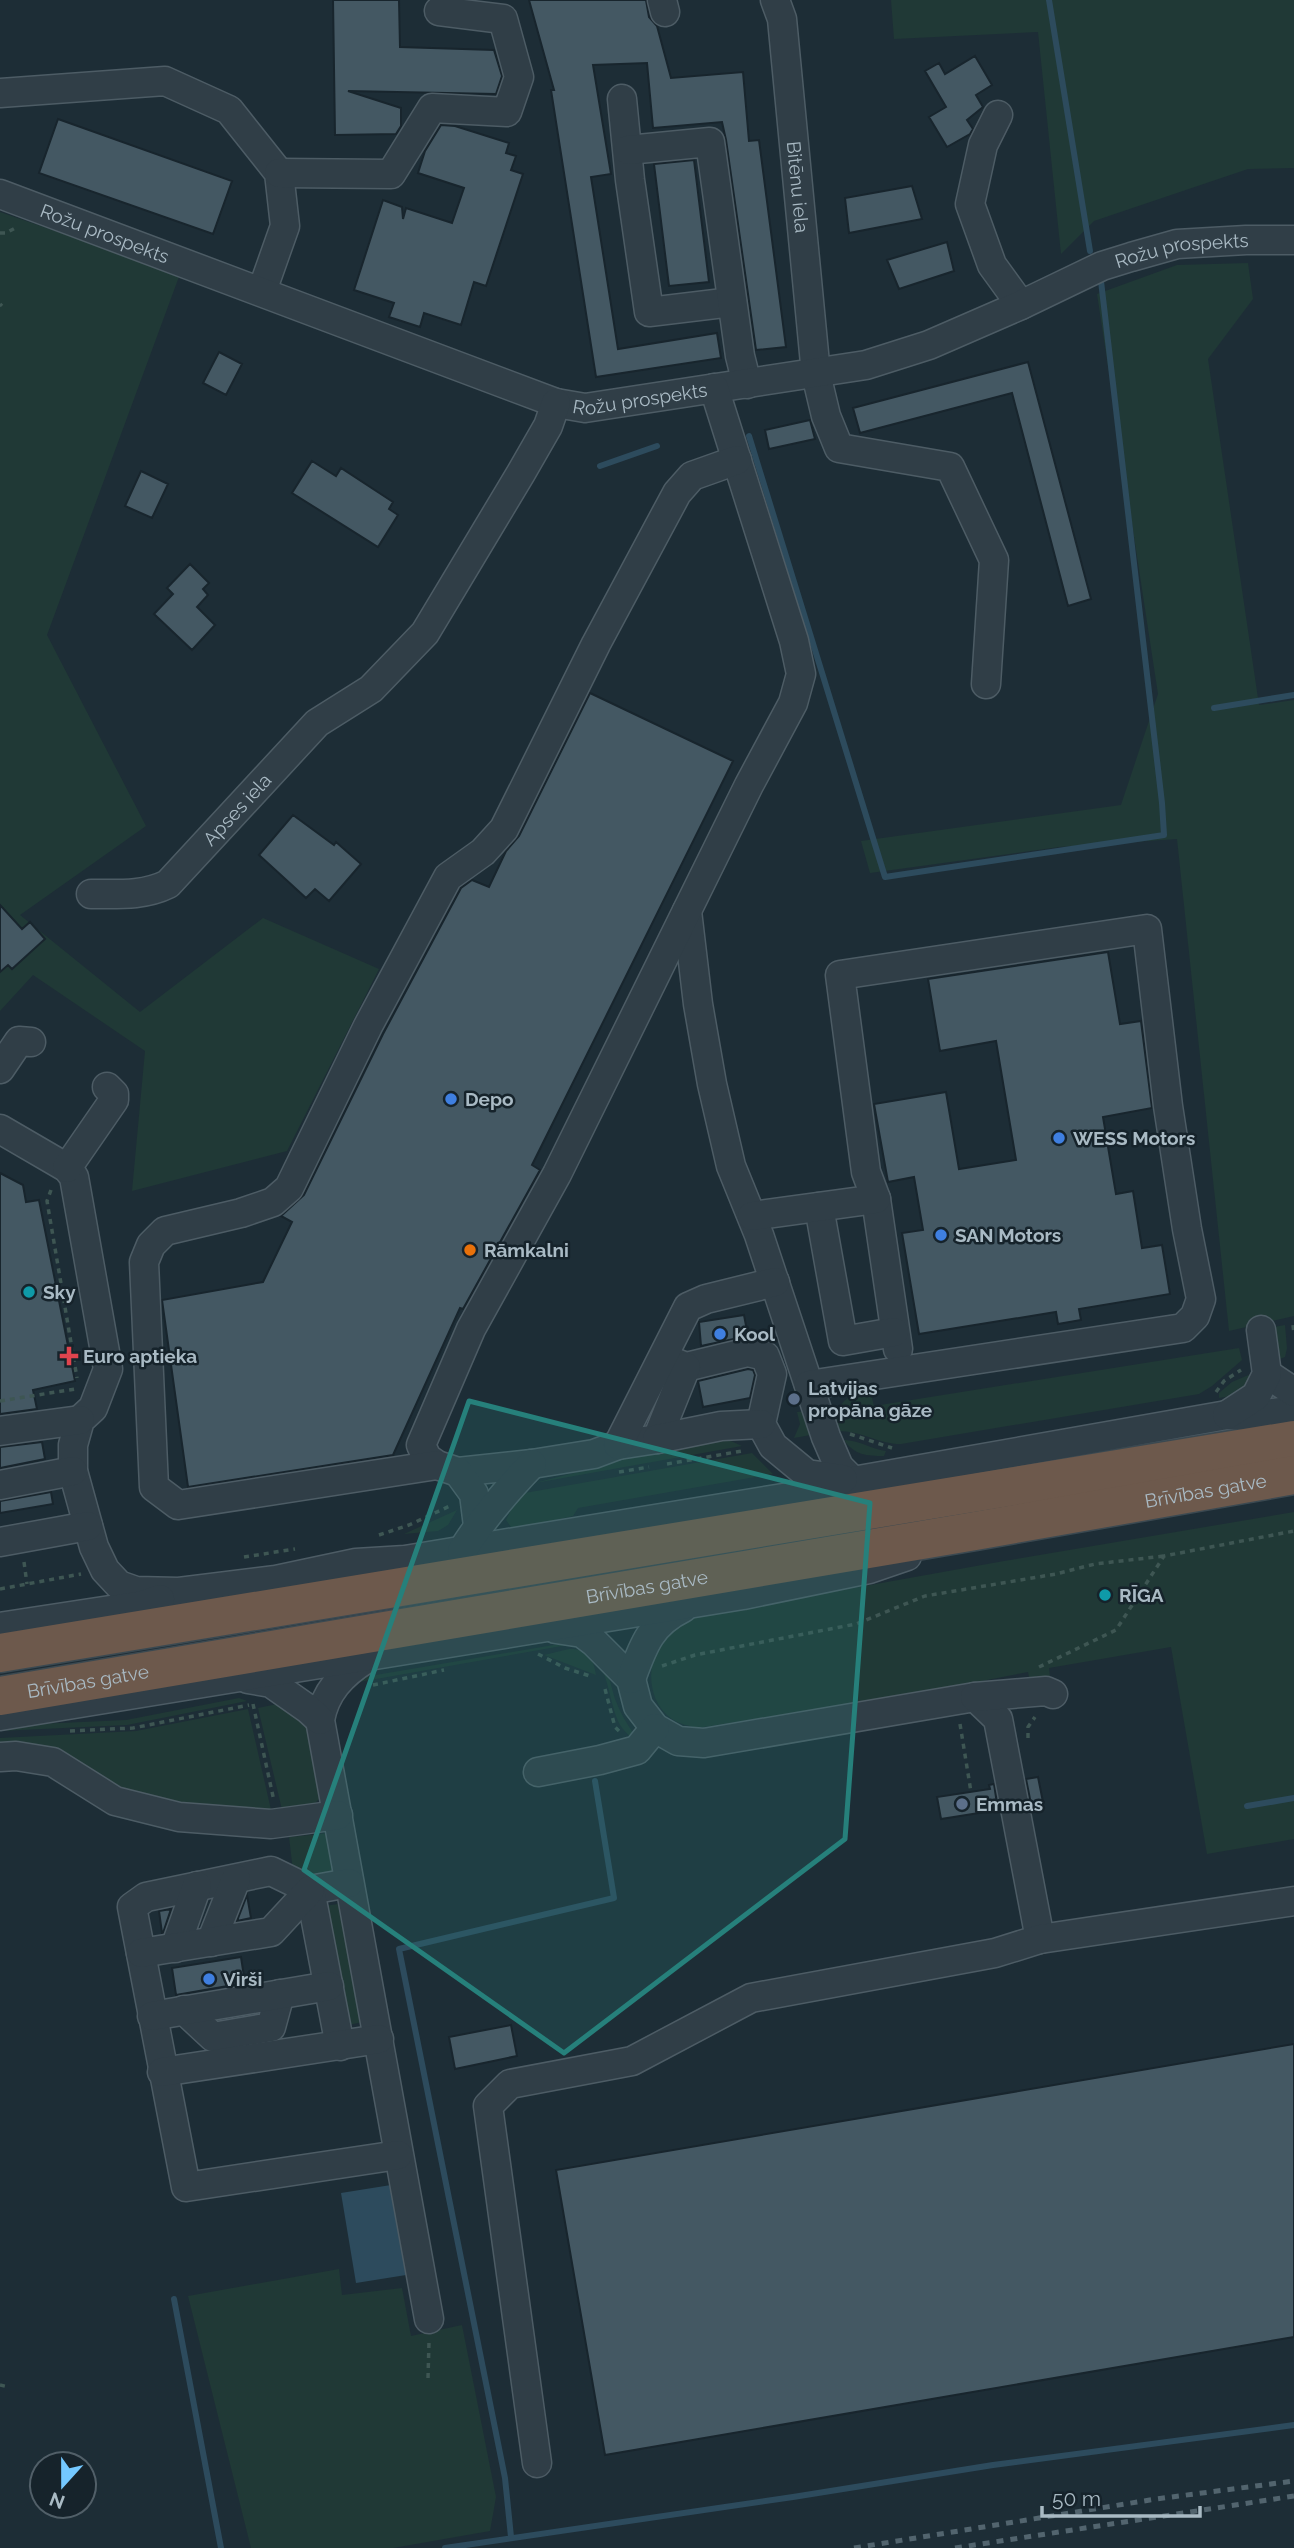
<svg xmlns="http://www.w3.org/2000/svg" width="1294" height="2548" viewBox="0 0 1294 2548" font-family="Raleway,sans-serif">
<rect width="100%" height="100%" fill="#1d2d36"/>
<path fill="#203936" d="M891,0H1294V168L1248,169L1094,221L1061,254L1038,32L894,39Z
M0,212L180,274L47,635L146,826L20,915L140,1012L263,918L379,969L287,1151L132,1191L145,1051L33,975L0,1011Z
M1248,263L1253,299L1208,359L1259,705L1294,700V1316L1229,1331L1177,839L1059,847L870,873L861,841L1121,805L1158,694L1097,294L1177,265Z
M1285,1325L1287,1348L1285,1357L1277,1360L1268,1328Z
M1239,1348L1242,1360L1212,1386L1199,1394L901,1444C877,1444 862,1430 835,1431L831,1425C841,1401 845,1395 870,1390L874,1406Z
M1251,1374L1252,1386L1243,1394L1219,1398V1393L1232,1382Z
M807,1411L816,1434L794,1438L800,1424L797,1412Z
M724,1438L742,1446L535,1483L608,1464L620,1454Z
M844,1440C859,1440 871,1449 886,1451L884,1456C867,1456 854,1455 844,1440Z
M752,1453L773,1474L578,1508L573,1516L513,1530L506,1520L519,1494Z
M457,1510L448,1525L438,1531L404,1534Z
M1294,1512V1839L1207,1854L1171,1647L1049,1668L1051,1685L1031,1687L1028,1672L935,1690L698,1728C690,1726 679,1724 672,1719C642,1698 646,1649 674,1628C683,1621 694,1619 704,1615L1004,1561Z
M571,1642C605,1649 607,1671 615,1699C620,1712 626,1723 634,1734L632,1739C627,1733 621,1728 618,1721C606,1693 609,1652 573,1644L348,1684L352,1679Z
M569,1649C586,1648 594,1659 596,1675L544,1655Z
M239,1698L247,1701L127,1725L0,1731V1728L38,1724L126,1720Z
M287,1702L311,1729L322,1796L311,1807L283,1814L258,1708Z
M248,1709L272,1814L173,1806L0,1748V1738L136,1731Z
M331,1833L340,1878L310,1881L293,1871L289,1837Z
M347,1903L367,2021L344,2026L323,1906Z
M339,2269L342,2295L402,2288L411,2336L462,2325L496,2497L490,2531L393,2548H251L188,2296Z"/>
<path fill="#2d4b5d" d="M391,2185L406,2275L356,2283L341,2193Z"/>
<g fill="none" stroke-linecap="round" stroke-linejoin="round">
<path stroke="#2d4b5d" stroke-width="6" d="M1049,0L1090,251
M749,436L885,877L1164,835L1162,803L1101,281
M600,466L657,446
M1214,708L1294,695
M1247,1806L1294,1798
M174,2299L221,2548
M511,2537L505,2478L399,1949L614,1898L595,1781
M445,2548L793,2497L993,2465L1294,2425"/>
</g>
<path fill="#445863" stroke="#18252d" stroke-width="2" d="M333,0H399L400,47L494,50L502,76L496,94L348,91L401,108V126L396,134L335,135Z
M529,0H646L649,17L657,26L671,78L743,72L749,141L759,140L786,347L756,350L726,140L722,122L653,128L647,63L593,65L611,174L591,177L618,349L717,333L721,358L596,377L551,90H554Z
M975,56L992,85L976,95L983,107L967,120L973,129L970,134L947,147L929,117L946,107L925,71L939,63L945,74Z
M58,119L232,181L213,234L39,173Z
M441,125L455,126L509,143L506,153L516,156L511,170L523,174L486,286L474,282L461,325L424,313L420,327L389,317L394,303L354,290L383,200L402,207L403,219L406,208L452,223L464,188L418,173L425,151Z
M694,160L709,282L669,286L654,164Z
M912,186L922,219L849,233L845,198Z
M947,242L954,271L899,289L887,260Z
M219,352L242,364L226,395L203,383Z
M1028,362L1091,599L1068,606L1012,393L860,433L853,408Z
M810,420L815,439L769,449L765,430Z
M312,461L336,476L341,468L393,502L389,509L398,515L378,547L292,493Z
M141,471L168,484L152,518L125,506Z
M190,564L209,583L203,589L208,595L197,607L215,625L192,650L154,614L173,594L167,588Z
M590,693L733,761L532,1165L540,1170L463,1309L460,1308L393,1455L188,1487L162,1300L263,1282L292,1222L281,1216L304,1195L383,1034L461,888L472,880L489,887L506,851L519,836Z
M293,815L334,845L336,842L361,864L329,901L315,889L306,898L259,855Z
M0,905L22,929L30,922L45,939L12,969L8,965L0,972Z
M1108,952L1120,1024L1141,1021L1152,1108L1103,1117L1116,1194L1133,1191L1142,1248L1162,1245L1170,1294L1079,1309L1081,1320L1058,1324L1056,1312L919,1334L902,1233L923,1230L914,1177L888,1182L874,1104L946,1092L959,1169L1016,1160L996,1041L940,1051L928,979Z
M0,1173L23,1185L26,1202L39,1200L75,1381L33,1390L37,1409L0,1414Z
M744,1315L748,1336L701,1346L699,1322Z
M748,1369L753,1370L755,1375L750,1398L703,1407L698,1381Z
M42,1442L45,1459L0,1468V1447Z
M51,1492L53,1504L0,1513V1501Z
M1038,1777L1043,1802L1031,1804L1026,1779Z
M994,1784L998,1810L941,1819L937,1797L990,1789L989,1785Z
M247,1895L251,1918L237,1921Z
M171,1909L163,1933H162L159,1911Z
M241,1957L245,1983L176,1995L172,1968Z
M511,2025L517,2056L455,2069L449,2037Z
M1294,2044V2337L605,2455L556,2170Z"/>
<g fill="none" stroke-linecap="round" stroke-linejoin="round">
<defs>
<g id="minor">
<path d="M662,0L665,12"/>
<path id="s1" d="M775,0L782,19L816,374L826,416L839,448L950,467L994,560L986,684"/>
<path d="M0,93L165,81L229,110L279,173L285,226L262,291"/>
<path d="M622,99L630,180L649,312L732,302"/>
<path d="M998,115L983,145L970,204L992,265L1021,305"/>
<path d="M628,150L710,142L740,356L747,384"/>
<path d="M279,173L391,174L432,108L507,112L519,77L503,19L439,11"/>
<path id="s2" d="M0,194L556,403L585,408L866,365L929,345L1021,305L1102,266L1131,257L1177,244L1246,240H1294"/>
<path id="s3" d="M91,894C118,894 144,896 168,884L317,723L371,689L425,633L521,473L548,426L556,403"/>
<path d="M687,911L698,1004L712,1084L731,1166L759,1235L826,1437L839,1467L853,1481"/>
<path d="M0,1069L19,1041L31,1042"/>
<path d="M0,1129L67,1168L74,1177L108,1369L93,1408L80,1420L73,1445V1471L94,1547L105,1570L119,1585L136,1591L179,1592L276,1580L356,1563L405,1560L814,1493L853,1481L1227,1415L1252,1416L1294,1410"/>
<path d="M67,1168L114,1100V1094L107,1087"/>
<path d="M876,1199L898,1349"/>
<path d="M819,1207L843,1341L894,1332"/>
<path d="M752,1216L876,1199L866,1172L840,975L1147,929L1168,1106L1187,1229L1201,1299L1195,1316L1183,1328L809,1385"/>
<path d="M663,1358L686,1367L748,1352L765,1356L772,1374L761,1424L773,1446L807,1474L843,1479"/>
<path d="M686,1367L657,1439L618,1445L594,1454L532,1464L458,1472L437,1465L427,1458L421,1445L471,1329L557,1174L749,785L793,703L801,674L794,641L714,388"/>
<path d="M1267,1374L1294,1392"/>
<path d="M1227,1415L1256,1396L1267,1374L1261,1330"/>
<path d="M0,1431L80,1420"/>
<path d="M657,1439L721,1426L761,1424"/>
<path d="M618,1445L688,1307L706,1299L775,1282"/>
<path d="M437,1465L178,1505L154,1487L144,1262L151,1245L165,1231L241,1213L273,1202L289,1188L368,1026L448,877L483,852L504,829L596,644L677,493L692,476L737,460"/>
<path d="M458,1472L474,1494L478,1526"/>
<path d="M0,1485L73,1471"/>
<path d="M0,1542L88,1526"/>
<path d="M462,1551C482,1519 506,1491 532,1464"/>
<path d="M0,1627L143,1605L160,1599"/>
<path d="M556,1629L582,1633L594,1642L631,1679L638,1706L655,1728L678,1741L704,1743L975,1697L998,1719L1040,1939"/>
<path d="M366,1659C342,1674 325,1692 320,1720L429,2319"/>
<path d="M248,1679L271,1683L308,1709L320,1720"/>
<path d="M631,1679C643,1646 650,1624 683,1608"/>
<path d="M975,1697L1046,1691L1053,1694"/>
<path d="M0,1716L743,1595L869,1569L907,1556"/>
<path d="M0,1757L16,1756L53,1762L115,1801L179,1817L271,1824L338,1815"/>
<path d="M538,1772L600,1760L637,1750L655,1728"/>
<path d="M349,1883L310,1890L271,1871L146,1897L132,1907L186,2187L398,2155"/>
<path d="M310,1890L340,2046"/>
<path d="M211,1942L236,1879"/>
<path d="M175,1948L197,1886"/>
<path d="M141,1953L271,1932L310,1890"/>
<path d="M184,2010L213,2037L271,2027L280,1994"/>
<path d="M152,2016L329,1986"/>
<path d="M162,2072L379,2039"/>
<path d="M537,2463L488,2106L510,2084L632,2061L751,1998L995,1953L1040,1939L1294,1901"/>
</g>
<g id="highway">
<path d="M0,1653L1294,1440"/>
<path id="s4" d="M0,1696L975,1531L1294,1475"/>
</g>
</defs>
<use href="#minor" stroke="#4d5c65" stroke-width="31"/>
<use href="#highway" stroke="#3b4951" stroke-width="41"/>
<path stroke="#3e5653" stroke-width="3.5" stroke-dasharray="5 5" stroke-linecap="butt" d="M0,233H6L17,227
M0,304L2,306
M51,1190L47,1201L77,1378
M1293,1325L1294,1334
M1216,1392L1224,1381L1241,1370
M0,1401L75,1389
M850,1434L892,1448
M667,1464L742,1451
M619,1472L649,1467
M379,1535L409,1525L452,1505
M244,1557L295,1549
M24,1562L27,1584
M0,1589L81,1574
M538,1654L565,1668L593,1677
M662,1666L695,1655L856,1624L925,1596L1056,1574L1095,1564L1164,1556
M1039,1667L1116,1630L1164,1556L1294,1531
M373,1685L444,1670
M605,1689L615,1727L619,1731
M253,1704L274,1801
M960,1724L971,1792
M70,1731L133,1728L249,1705
M1028,1738V1727L1035,1717
M428,2378L429,2342
M0,2385L9,2387"/>
<use href="#minor" stroke="#303e47" stroke-width="28"/>
<use href="#highway" stroke="#6d594c" stroke-width="38"/>
<path stroke="#52646e" stroke-width="5" stroke-dasharray="7 7" stroke-linecap="butt" d="M854,2548L1156,2499L1294,2481
M955,2548L1294,2496"/>
</g>
<path fill="#26807b" fill-opacity="0.2" stroke="#26807b" stroke-width="5" stroke-linejoin="round" d="M469,1401L870,1503L845,1839L564,2053L304,1870Z"/>
<g fill="#3f7fe0" stroke="#16232b" stroke-width="2.5">
<circle cx="451" cy="1099" r="7"/>
<circle cx="1059" cy="1138" r="7"/>
<circle cx="941" cy="1235" r="7"/>
<circle cx="720" cy="1334" r="7"/>
<circle cx="209" cy="1979" r="7"/>
</g>
<circle fill="#e8710a" stroke="#16232b" stroke-width="2.5" cx="470" cy="1250" r="7"/>
<g fill="#0f9aa8" stroke="#16232b" stroke-width="2.5">
<circle cx="29" cy="1292" r="7"/>
<circle cx="1105" cy="1595" r="7"/>
</g>
<path fill="#e0444e" stroke="#16232b" stroke-width="2.5" d="M65.5 1345.5h7v7h7v7h-7v7h-7v-7h-7v-7h7z"/>
<g fill="#5c6f8a" stroke="#16232b" stroke-width="2.5">
<circle cx="794" cy="1399" r="7"/>
<circle cx="962" cy="1804" r="7"/>
</g>
<g text-anchor="middle" stroke-width="5" stroke-linejoin="round" paint-order="stroke">
<g font-size="19" fill="#a9bac4" stroke="#16232b">
<text dy="7" stroke="none"><textPath href="#s1" startOffset="189">Bitēnu iela</textPath></text>
<text dy="7" stroke="none"><textPath href="#s2" startOffset="112">Rožu prospekts</textPath></text>
<text dy="7" stroke="none"><textPath href="#s2" startOffset="1246">Rožu prospekts</textPath></text>
<text dy="7" stroke="none"><textPath href="#s2" startOffset="679">Rožu prospekts</textPath></text>
<text dy="7" stroke="none"><textPath href="#s3" startOffset="180">Apses iela</textPath></text>
<text dy="7" stroke="none"><textPath href="#s4" startOffset="1223">Brīvības gatve</textPath></text>
<text dy="7" stroke="none"><textPath href="#s4" startOffset="656">Brīvības gatve</textPath></text>
<text dy="7" stroke="none"><textPath href="#s4" startOffset="89">Brīvības gatve</textPath></text>
</g>
<g font-size="19" font-weight="bold" fill="#a9bac4" stroke="#16232b" text-anchor="start">
<text x="465" y="1106">Depo</text>
<text x="1073" y="1145">WESS Motors</text>
<text x="955" y="1242">SAN Motors</text>
<text x="484" y="1257">Rāmkalni</text>
<text x="43" y="1299">Sky</text>
<text x="734" y="1341">Kool</text>
<text x="83" y="1363">Euro aptieka</text>
<text x="808" y="1395">Latvijas<tspan x="808" dy="22">propāna gāze</tspan></text>
<text x="1119" y="1602">RĪGA</text>
<text x="976" y="1811">Emmas</text>
<text x="223" y="1986">Virši</text>
</g>
</g>
<g transform="translate(63 2485) rotate(201)"><circle r="33" fill="#16232b" stroke="#515f68" stroke-width="2"/>
<path d="M0-5L12 26L0 18L-12 26Z" fill="#74c8ff"/>
<text y="-10" font-size="19" font-weight="bold" text-anchor="middle" fill="#a9bac4">N</text>
</g>
<path d="M1042 2506v10h158v-10" fill="none" stroke="#a9bac4" stroke-width="3.5"/>
<text x="1052" y="2506" font-size="21" fill="#a9bac4" stroke="#16232b" stroke-width="5" paint-order="stroke">50 m</text>
</svg>
